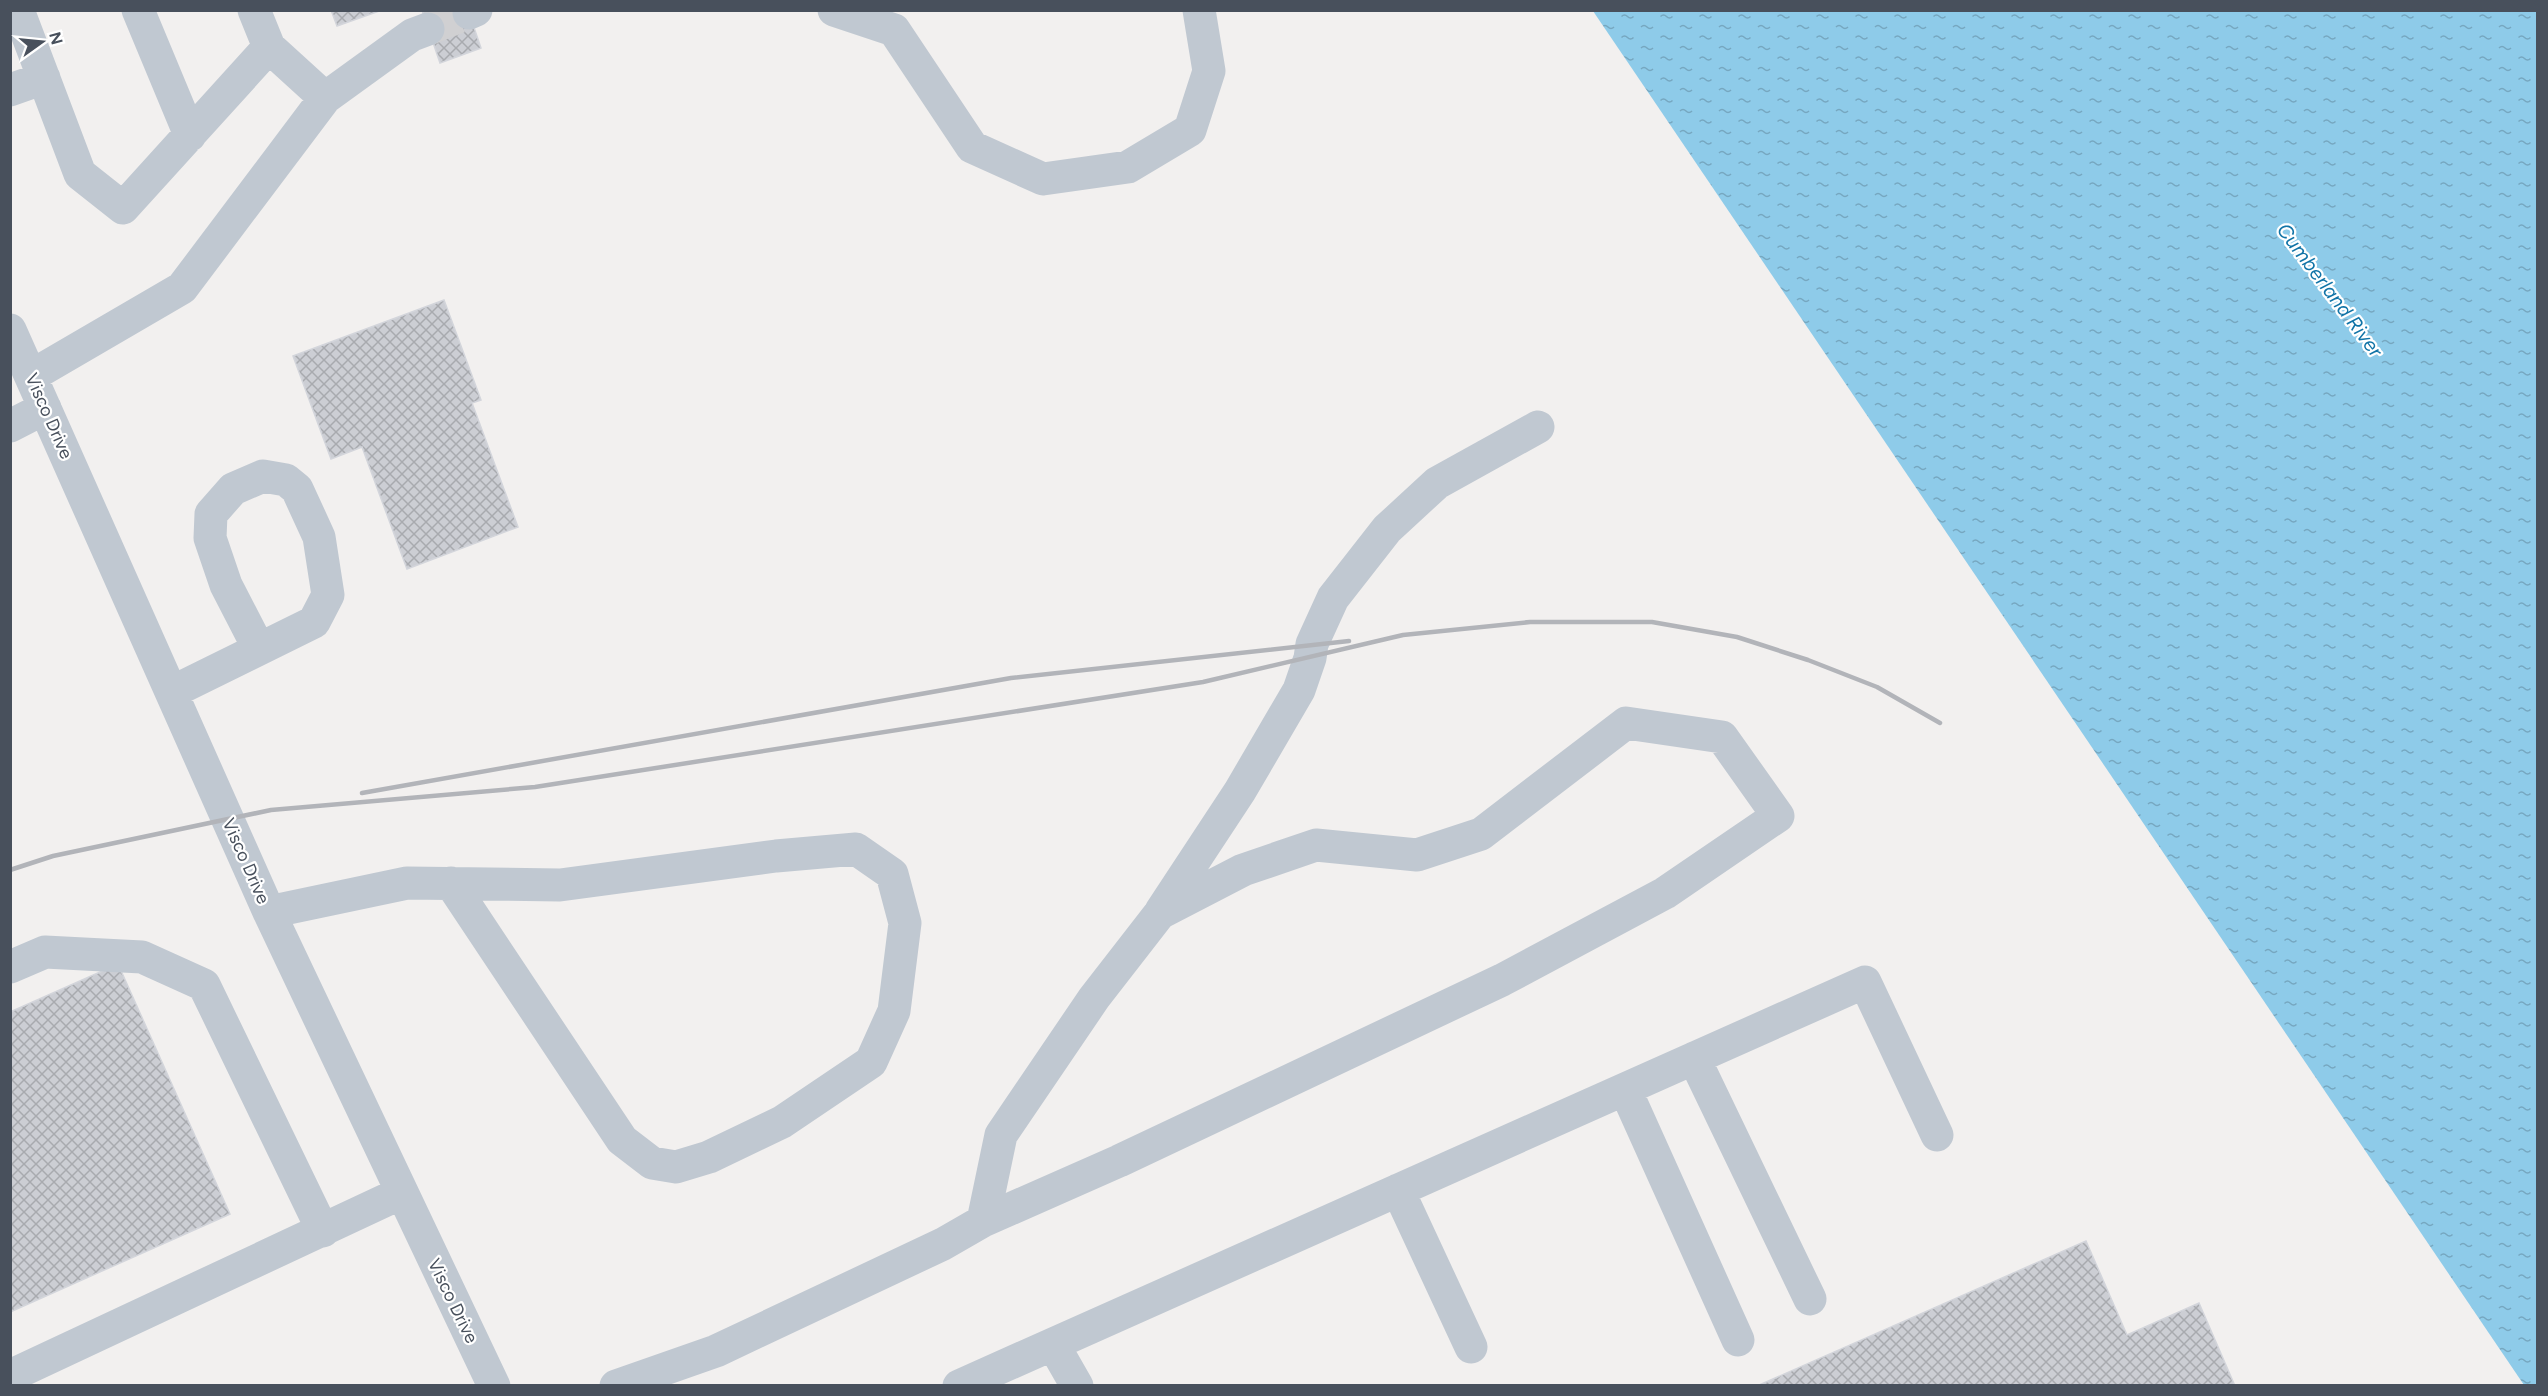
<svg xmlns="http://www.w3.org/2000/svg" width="2548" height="1396" viewBox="0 0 2548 1396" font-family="Figtree,sans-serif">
<defs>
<pattern id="water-ripples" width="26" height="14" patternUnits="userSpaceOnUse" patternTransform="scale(1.5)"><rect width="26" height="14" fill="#8ecbe9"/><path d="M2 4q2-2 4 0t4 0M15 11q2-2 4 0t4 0" fill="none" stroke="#76a7c0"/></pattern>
<pattern id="building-cross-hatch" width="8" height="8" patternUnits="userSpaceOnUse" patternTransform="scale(1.5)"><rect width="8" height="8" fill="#ccced4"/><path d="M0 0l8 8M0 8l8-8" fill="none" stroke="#a8aaaf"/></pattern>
</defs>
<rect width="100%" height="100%" fill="#f2f0ef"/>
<path fill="url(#water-ripples)" d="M1593,11H2537V1385H2524Z"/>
<path fill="url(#building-cross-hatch)" stroke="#d3d5db" stroke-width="1.5" d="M331,10H382L337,26Z
M422,10H468L481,48L440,63Z
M444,300L481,400L472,403L518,527L407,569L362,447L331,459L293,356Z
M118,964L230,1214L10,1312V1012Z
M2086,1241L2127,1335L2199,1303L2235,1386H1757Z"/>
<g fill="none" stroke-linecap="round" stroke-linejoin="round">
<path stroke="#d0d0d2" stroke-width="33" stroke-dasharray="33 16" stroke-linecap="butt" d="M428,29L469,13"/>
<path stroke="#c0c8d1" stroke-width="33" d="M18,10L80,174L123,208L269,47
M138,10L190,135
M834,10L894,30L972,147L1043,179L1128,167L1190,130L1209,71L1199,10
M469,13L476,10
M10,90L44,78
M325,98L412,35L428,29
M10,330L269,912L494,1386
M31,376L182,288L325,98L269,47L254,10
M10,426L45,408
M172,692L314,622L328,595L319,537L297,489L286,480L263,476L233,489L211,514L210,538L226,585L259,649
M1161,911L1240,791L1299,690L1310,658L1312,644L1333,598L1387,529L1437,483L1538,427
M269,912L407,883L560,885L776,856L856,849L892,874L905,923L894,1011L871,1062L782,1122L709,1157L676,1167L652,1163L622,1140L451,883
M10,967L45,952L142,957L204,985L323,1231
M1694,1058L1810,1299
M1625,1089L1738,1340
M1398,1190L1471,1347
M1053,1344L1077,1386
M10,1376L401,1193
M616,1386L716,1351L943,1244L983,1221L1119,1161L1502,980L1665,893L1778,816L1722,737L1626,723L1481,834L1417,855L1316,845L1243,870L1160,913L1094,998L1001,1135L983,1221
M959,1386L1865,982L1937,1135"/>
<path stroke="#b2b4b9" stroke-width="4.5" d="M362,793L1011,678L1349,641
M10,870L53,856L271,810L535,787L1203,682L1403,635L1530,622H1652L1737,637L1808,660L1877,687L1940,723"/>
</g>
<g text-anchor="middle" stroke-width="4.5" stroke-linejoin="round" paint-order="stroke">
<g font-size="18" fill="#48505c" stroke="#fff">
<text transform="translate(49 416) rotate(66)" y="6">Visco Drive</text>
<text transform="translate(246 861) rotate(66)" y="6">Visco Drive</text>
<text transform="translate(453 1301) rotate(64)" y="6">Visco Drive</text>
</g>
<g font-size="20" font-style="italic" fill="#1174a7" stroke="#fff">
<text transform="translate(2330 290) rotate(53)" y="7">Cumberland River</text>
</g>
</g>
<rect width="2548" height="1396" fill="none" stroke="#48505c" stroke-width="24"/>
<g transform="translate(42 42) rotate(75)" stroke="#ffffff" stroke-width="4.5" paint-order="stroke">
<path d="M0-4.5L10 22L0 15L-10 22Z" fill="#48505c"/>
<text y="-9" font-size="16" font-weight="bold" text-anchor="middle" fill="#48505c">N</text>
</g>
</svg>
